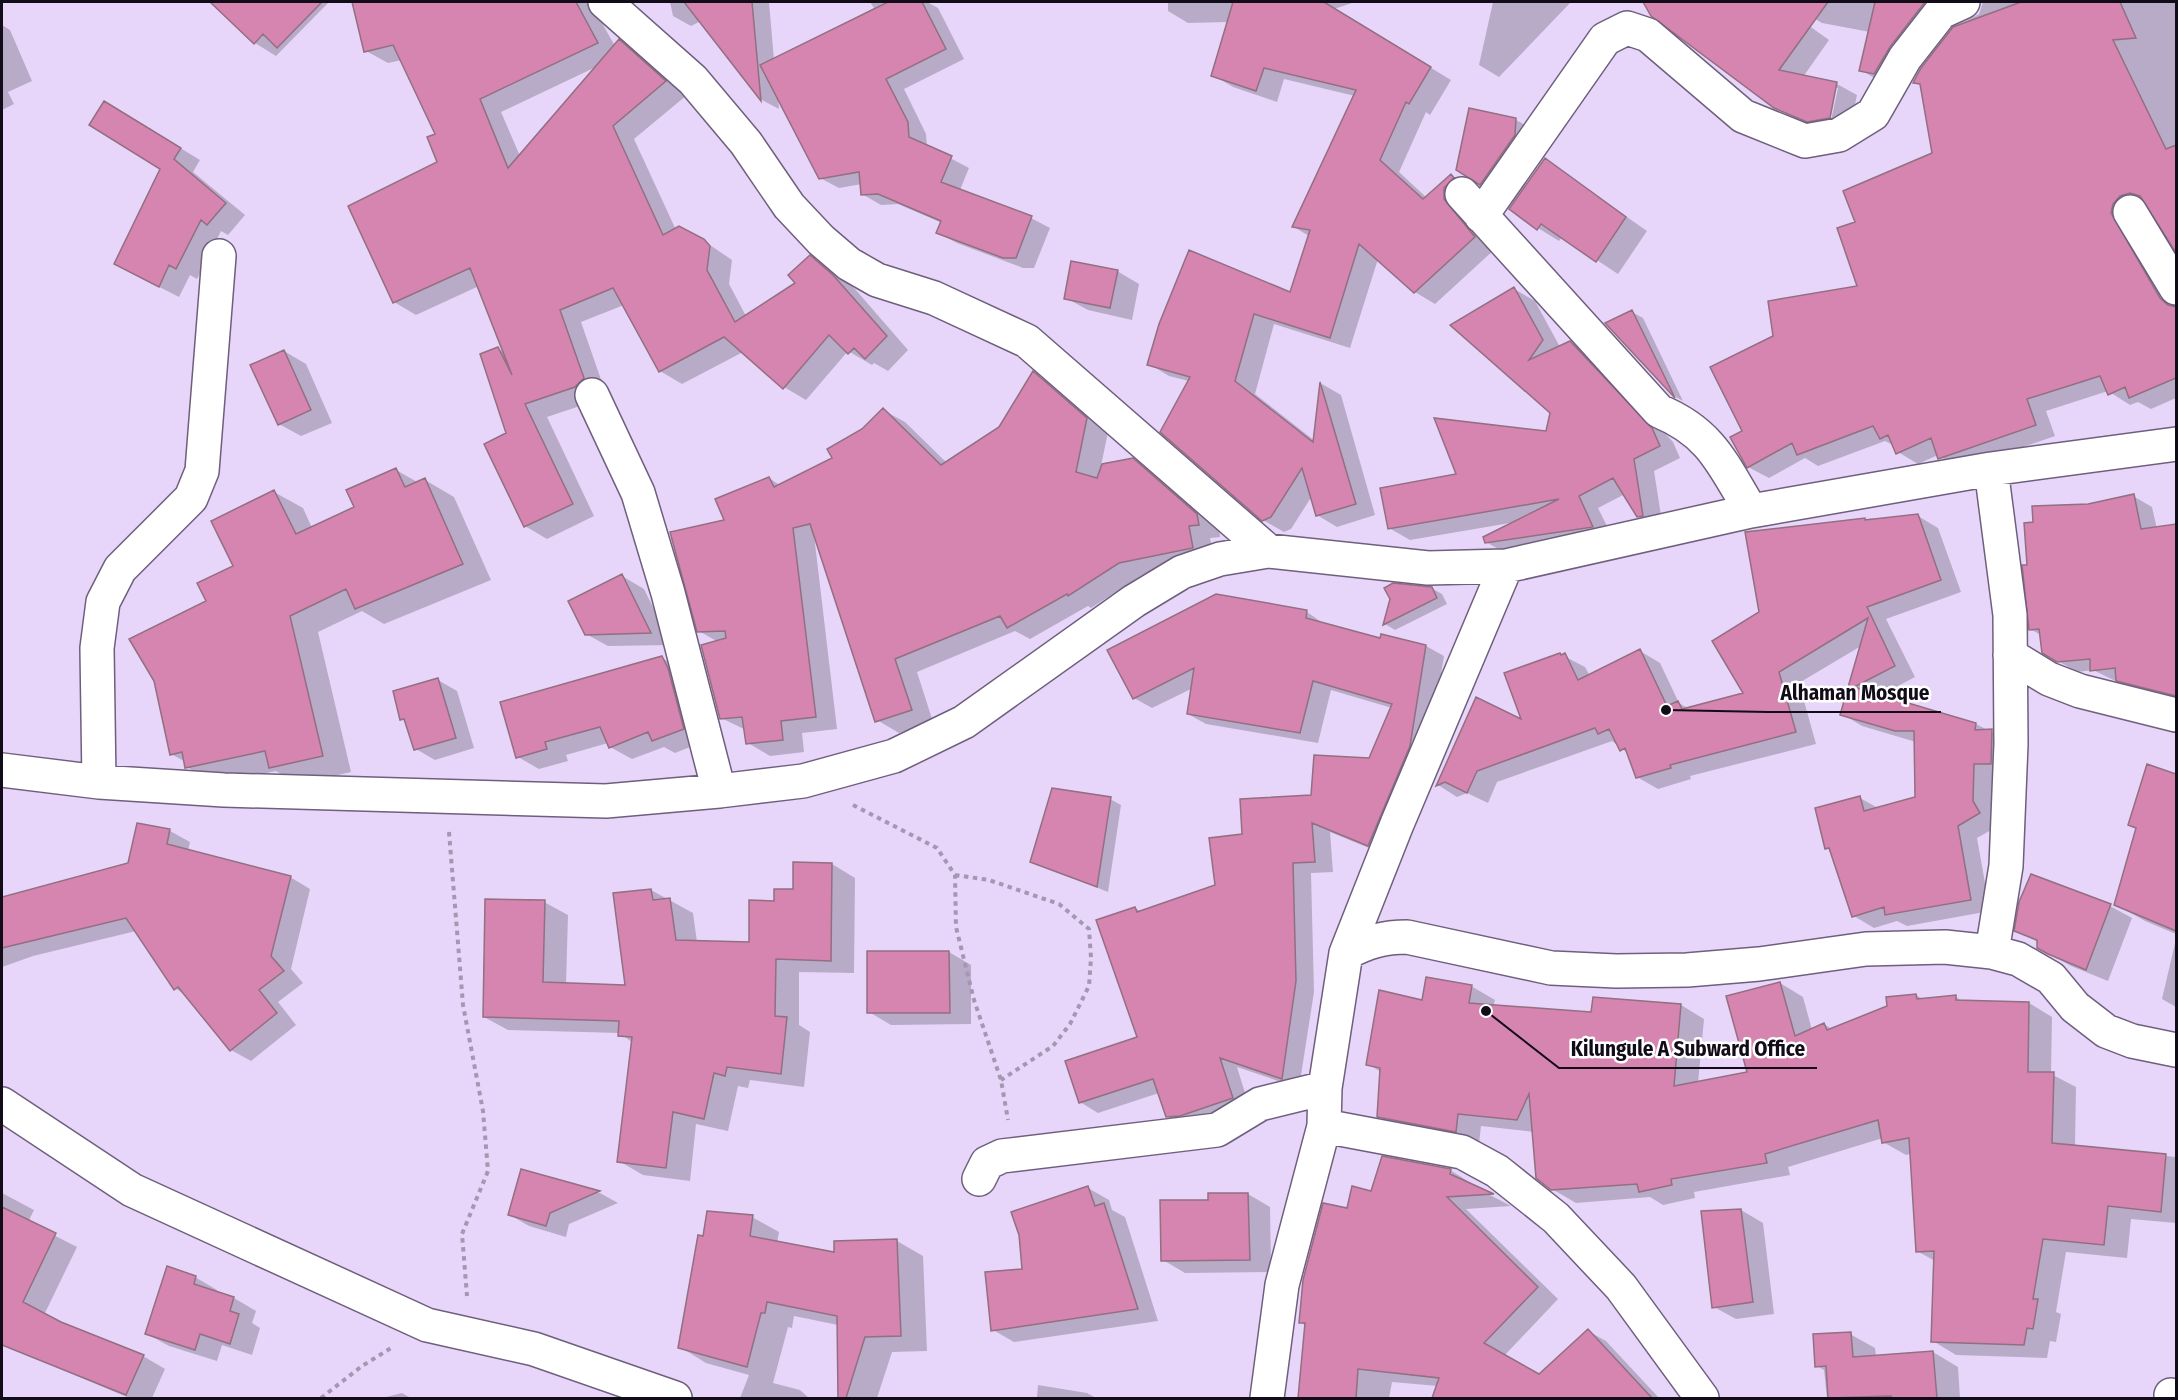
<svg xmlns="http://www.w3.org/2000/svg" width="2178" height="1400" viewBox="0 0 2178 1400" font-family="'Fira Sans Condensed',sans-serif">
<rect width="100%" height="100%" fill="#e7d6f9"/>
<path fill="#0003" fill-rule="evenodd" d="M240,2H329L276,56L255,43L226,16Z
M375,2H490L493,9L506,2H590L615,46L619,41L641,54L687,95L634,139L676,230L704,241L732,260L729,284L746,316L797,284L810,257L833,270L855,289L908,350L888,371L874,363L872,365L848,351L806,400L784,387L743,352L682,384L660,371L624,305L581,322L605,391L598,400L547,417L594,516L547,539L525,526L508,434L498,349L504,352L479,286L416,315L394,302L439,163L437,134L402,60L388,63L366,51L355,7ZM598,66L520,156L501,112Z
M670,2H769L774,60L874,8L870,2H927L938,8L964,59L904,89L926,134L927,146L969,168L960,190L1031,218L1050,228L1034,268H1023L957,243L938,233L942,223L898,204L881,205L862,194V184L839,188L820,178L778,98L779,109L762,100L701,21L691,26L673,16Z
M1168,2H1355L1334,9L1451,80L1430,115L1426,112L1399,172L1427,198L1451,175L1470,186L1495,249L1435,304L1415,292L1378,259L1350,348L1274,324L1255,394L1315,441L1322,384L1341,395L1375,515L1337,527L1317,515L1312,496L1291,529L1284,532L1263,520L1189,381L1169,376L1149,364L1291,294L1309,236L1294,227L1355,96L1284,79L1277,102L1233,87L1213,75L1228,22L1188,23L1168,11Z
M1493,2H1571L1499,77L1479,65Z
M1645,2H1776L1829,40L1803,77L1837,84L1857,95L1850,129L1829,132L1775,107L1652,15ZM1834,88H1838L1830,125H1827Z
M1804,2H1966L1881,82L1861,70L1870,32L1822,23L1802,11ZM1893,39L1895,41L1887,56V50Z
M1983,2H2176V250L2149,205L2140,207L2134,234L2176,305V398L2151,409L2138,402L2130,405L2108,391L2046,411L2055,436L1959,469L1938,455L1918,464L1898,452L1895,446L1885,441L1818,466L1805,458L1769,478L1748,467L1744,432L1775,337L1859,287L1857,223L1934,154L1922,86L1915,82L1954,28L1979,14Z
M2,25L10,30L32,81L8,92L14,104L2,110Z
M124,114L200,160L193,172L245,215L228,235L221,231L197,279L190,275L179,297L136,275L162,168Z
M1516,120L1538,132L1502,197L1480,184Z
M1545,160L1647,231L1618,274L1562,237L1559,241L1538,228Z
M1117,271L1139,284L1132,320L1088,310L1066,298Z
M1514,289L1535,301L1560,347L1570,342L1591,354L1673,442L1680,458L1654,471L1663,528H1659L1638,516L1625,494L1598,508L1613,538L1507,554L1486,542L1516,522L1410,540L1389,528L1458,476L1547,433L1552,413L1452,325Z
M1632,312L1643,318L1683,401L1676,397L1607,324Z
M284,351L306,364L332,423L301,436L279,424Z
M1033,373L1055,386L1108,432L1101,466L1132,459L1155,472L1219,529L1220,537L1210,538L1215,561L1142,575L1091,608L1088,606L1030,639L1015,631L917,672L933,722L899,733L877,720L814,535L837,729L802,733L804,752L770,756L748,743L746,730L721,718L718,642L699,631L727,522L769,478L781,486L834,459L883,410L905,422L947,463L1000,428Z
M396,470L419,483L425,480L454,497L491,580L384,624L362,611L318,632L351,772L299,784L276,771L215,784L187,767L186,762L171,754L208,602L235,567L274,492L303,508L312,528L356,508Z
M2133,496L2152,507L2157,529L2176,526V701L2136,691L2093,670L2077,672L2043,652L2041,635L2030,629L2029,566L2035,524L2088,505Z
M1918,516L1938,528L1961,592L1886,619L1915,677L1879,696L1976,724L2012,743L2000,825L1977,838L1990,911L1907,926L1897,921L1874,928L1854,916L1832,851L1826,848L1860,798L1878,808L1917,798L1916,742L1862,726L1842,714L1861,646L1799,683L1816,744L1690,776L1691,779L1658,789L1637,777L1629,754L1612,741L1497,782L1488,803L1467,793L1457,797L1438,785L1477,699L1524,722L1560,654L1585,667L1590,676L1640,651L1660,663L1679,703L1689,709L1746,694L1760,613L1865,519Z
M622,576L644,589L672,645L608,646L586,634Z
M1431,588L1442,594L1447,604L1395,630L1385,624L1392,599Z
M1216,596L1307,612L1324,624L1381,640L1382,635L1426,646L1444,656L1427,756L1386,855L1330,832L1333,872L1311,873L1314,992L1299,1088L1237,1067L1250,1109L1185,1127L1167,1116L1159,1093L1098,1113L1080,1102L1139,1038L1135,908L1142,912L1217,886L1244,835L1370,760L1392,708L1331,690L1318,743L1206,724L1188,714L1193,688L1152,708L1134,698Z
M662,658L684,671L705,741L675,753L664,747L632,759L610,747L608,743L566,755L568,761L539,769L518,757Z
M438,680L457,691L474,748L435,760L416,749L406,721L402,719Z
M2148,766L2176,775V934L2145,921L2115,904L2137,829L2130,825Z
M1110,799L1121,805L1108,892L1032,861Z
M170,831L190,842L188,851L290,877L310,889L291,969L303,983L278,1002L296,1025L251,1061L231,1050L187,996L175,988L136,931L33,956L2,967V899L130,865Z
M832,864L855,878L854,973L799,972V1025L810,1032L804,1087L750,1080L748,1088L738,1086L728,1131L696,1124L690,1181L643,1175L619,1161L633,1043L620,1033L508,1030L484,1017L544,902L568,915L566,984L627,987L651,890L693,913L697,942L750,944L776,902Z
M2032,876L2110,906L2132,918L2108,981L2071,966L2039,948V943L2016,930Z
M2176,939V1007L2162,999Z
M949,952L971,965V1024L891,1025L869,1012Z
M1780,983L1803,997L1812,1030L1824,1024L1833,1030L1916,995L1924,1000L1956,997L1964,1002L2029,1003L2052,1017L2051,1074L2076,1087L2075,1147L2176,1157V1223L2131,1219L2127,1258L2066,1252L2056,1312L2061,1314L2056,1342L2050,1341L2047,1358L1956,1355L1933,1341L1935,1261L1917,1251L1911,1154L1906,1155L1883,1142V1138L1788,1167L1790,1175L1694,1192L1695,1198L1663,1205L1650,1197L1576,1203L1552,1189L1534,1132L1481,1126L1479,1144L1402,1130L1378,1116L1381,1072L1368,1064L1423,1002L1471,986L1495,1000L1493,1007L1593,1013L1681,1005L1704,1019L1698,1083L1749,1073Z
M1450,1170L1471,1183V1185L1511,1206L1466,1209L1558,1299L1504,1356L1555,1385L1549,1398H1434L1438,1386L1392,1382L1389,1398L1299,1397L1306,1326L1300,1322L1348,1209L1372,1193Z
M522,1171L600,1193L618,1203L569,1224L566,1237L529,1226L510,1215Z
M1088,1188L1109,1200L1112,1210L1125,1217L1158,1321L1014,1342L993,1330L1023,1270Z
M2,1193L34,1210L28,1222L77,1247L44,1315L143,1356L165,1369L152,1398H129L2,1344Z
M1248,1194L1270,1207L1271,1272L1185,1273L1163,1260L1210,1201L1209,1195Z
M1741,1210L1763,1223L1774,1314L1736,1319L1714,1307Z
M752,1217L779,1232L777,1243L836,1254L897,1241L923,1256L927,1351L892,1352L877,1398H839L838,1325L794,1316L792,1328L788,1327L773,1383L800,1390L809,1398H740L749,1375L706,1363L680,1347L704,1238Z
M195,1277L217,1290L216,1293L234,1298L256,1311L252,1323L260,1328L252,1355L222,1345L217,1361L169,1346L147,1334Z
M1588,1331L1606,1341L1659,1398H1581L1551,1365Z
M1850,1334L1875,1348L1876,1356L1933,1352L1958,1367L1960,1398H1827L1824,1370L1817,1366Z
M1038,1385L1087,1393L1096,1398H1037Z
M402,1393L411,1398H382Z"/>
<path fill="#d684b0" stroke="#926f81" stroke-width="1.5" d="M210,2H322L277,48L263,34L254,44Z
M352,2H576L598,43L480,99L508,168L619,39L666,81L613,126L663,235L679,226L704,239L710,246L707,270L735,322L795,283L788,275L810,255L833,275L887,336L865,359L854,348L848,354L829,335L783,389L724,337L659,372L613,288L560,310L584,378L575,387L525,404L573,504L524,527L484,444L506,433L480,354L498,347L512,375L470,268L393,303L348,206L437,162L427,137L435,134L393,45L364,52Z
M684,2H752L761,101Z
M888,2H922L946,49L886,79L908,122L909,137L952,156L941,182L1032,216L1016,258H1003L936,233L941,221L878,194L861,195L859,172L819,179L760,65Z
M1233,2H1324L1431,67L1409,104L1406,102L1380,160L1423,199L1451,174L1454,178L1444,188V199L1475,237L1414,293L1359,244L1330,338L1254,314L1235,381L1313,442L1320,382L1356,504L1316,516L1302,468L1271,517L1262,521L1160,432L1190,377L1147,365L1159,324L1189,250L1290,292L1310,230L1292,227L1356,90L1264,68L1256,91L1211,76Z
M1643,2H1828L1779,70L1837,82L1830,118L1807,122L1774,108L1651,16Z
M1875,2H1925L1890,47L1874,74L1859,71Z
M2021,2H2120L2136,38L2113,40L2166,149L2176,145V253L2140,196L2130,193L2120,196L2113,204L2111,213L2160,298L2168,305L2176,307V378L2129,398L2125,387L2108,395L2100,376L2027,399L2036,425L1938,459L1931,438L1896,454L1888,435L1880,439L1873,426L1797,455L1792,443L1747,468L1730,437L1742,431L1710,367L1773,336L1768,301L1857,286L1837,228L1855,222L1843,191L1932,153L1920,84L1913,83L1921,68L1953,27Z
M104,101L181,148L174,159L226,203L207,225L201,220L176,269L169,265L159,287L114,264L160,169L89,125Z
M1469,108L1516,118L1515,135L1480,185L1456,170Z
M1545,158L1626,217L1596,262L1541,224L1537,230L1509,209Z
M1071,261L1118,270L1110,308L1064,299Z
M1514,287L1543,340L1529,360L1570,341L1652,428L1660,446L1634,459L1643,516L1637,517L1613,478L1579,496L1593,527L1485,543L1483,537L1559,499L1388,529L1380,488L1456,474L1434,418L1546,431L1550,413L1450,325Z
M1632,310L1675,398L1605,323Z
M284,350L311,410L278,425L250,365Z
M1033,371L1087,418L1076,472L1097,478L1102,464L1133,458L1197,514L1199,525L1189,526L1193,548L1119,563L1068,596L1067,594L1007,628L1000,616L895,659L912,710L875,722L810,524L793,528L816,717L781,721L783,740L746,744L742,717L720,719L701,645L726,638L725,631L697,632L670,532L724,520L715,499L769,477L774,487L832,458L827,449L862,429L883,408L941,465L999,427Z
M396,468L405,487L425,478L463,564L355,609L346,589L290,616L323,756L269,768L265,751L185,768L182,752L170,755L154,681L129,639L206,601L197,583L233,566L211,521L274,490L296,534L354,507L346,490Z
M2134,494L2141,529L2176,524V696L2116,681L2115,668L2090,671V659L2057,662L2042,653L2039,629L2029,630L2022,565H2027L2024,523L2033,522L2032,506L2088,504Z
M1918,514L1941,580L1867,607L1895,666L1854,687L1976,723L1975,730L1992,729L1991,764H1974L1973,801L1980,813L1958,826L1971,900L1885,915L1884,907L1852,917L1829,848L1825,849L1815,808L1860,796L1864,811L1915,797L1914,731H1895L1840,715L1868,618L1779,672L1796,732L1670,765L1671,768L1636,778L1625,748L1620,751L1609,729L1598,734L1595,728L1477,771L1467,793L1445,782L1436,786L1476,697L1521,719L1504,673L1560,653L1561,655L1565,653L1578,680L1640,649L1667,706L1678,701L1682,709L1743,693L1712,641L1759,612L1745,532L1865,518V520Z
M622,574L651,633L585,635L568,601Z
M1393,583L1432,587L1437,598L1383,625L1390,599L1384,588Z
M1216,594L1307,610L1306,618L1380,638L1381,634L1426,645L1410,746L1368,846L1312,823L1315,862L1293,863L1296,981L1282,1079L1220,1058L1233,1098L1180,1116L1166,1117L1153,1079L1079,1103L1065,1061L1137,1037L1096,920L1135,907L1137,912L1215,885L1209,838L1242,834L1240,799L1311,795L1314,755L1369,758L1392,704L1313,681L1300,733L1187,714L1194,668L1133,699L1107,650Z
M662,656L668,668L684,729L652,741L648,732L609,748L600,727L545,742L547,749L516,758L500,702Z
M438,678L456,738L414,750L404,719L400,720L393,691Z
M2147,764L2176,774V931L2114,905L2136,828L2128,825Z
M1052,788L1111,797L1097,887L1030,862Z
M137,823L170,829L167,844L291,876L271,956L284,971L259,990L277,1013L230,1051L178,987L174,990L126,918L2,948V897L128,863Z
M793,862L832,863L831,961L776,959L775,1016L787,1017L781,1074L727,1067L725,1076L714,1073L704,1119L673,1112L666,1168L617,1162L632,1037L618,1036L619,1021L483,1017L485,899L545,900L543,982L625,985L613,893L651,889L653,900L670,898L676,940L749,942V900L774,901V889H793Z
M2031,874L2111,904L2086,970L2048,954L2037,948V940L2014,931L2019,902Z
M867,951H949L950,1013H867Z
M1426,977L1472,985L1469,1003L1591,1012L1593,997L1681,1004L1674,1086L1747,1072L1726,996L1780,982L1795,1036L1824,1023L1827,1030L1887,1006L1886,997L1916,994L1917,999L1956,995V1000L2029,1002L2028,1072H2054L2052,1143L2166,1154L2161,1212L2108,1206L2104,1245L2043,1239L2033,1299H2038L2033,1329L2027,1328L2024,1345L1931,1342L1934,1251L1916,1252L1909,1138L1882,1143L1878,1120L1765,1154L1767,1163L1671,1179L1672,1185L1639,1192L1637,1184L1551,1190L1536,1178L1529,1094L1517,1120L1458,1114L1456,1132L1377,1117L1380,1068L1366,1065L1379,990L1422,1000Z
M1382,1156L1451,1169L1450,1174L1494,1194L1447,1197L1538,1287L1484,1343L1539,1374L1588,1329L1652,1398H1432L1439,1378L1358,1369L1356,1398H1298L1305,1323H1299L1303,1280L1323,1203L1347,1208L1352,1186L1371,1191Z
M521,1169L600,1191L550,1213L546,1226L508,1215Z
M1088,1186L1095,1206L1104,1203L1138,1309L991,1331L985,1272L1022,1269L1019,1235L1011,1212Z
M1208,1193H1248L1250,1260L1161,1261L1160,1200H1208Z
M2,1207L56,1233L23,1302L61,1322L144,1355L126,1395L2,1345Z
M1741,1209L1753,1302L1712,1308L1701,1211Z
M707,1211L753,1215L750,1236L834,1252V1241L897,1239L901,1336L865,1337L846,1398H838L837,1316L767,1302L765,1313H761L747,1367L678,1348L698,1235L703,1236Z
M167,1266L196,1276L194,1284L234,1297L230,1311L239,1314L230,1344L200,1334L195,1350L145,1334Z
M1851,1332L1853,1357L1933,1351L1937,1398H1891V1396L1828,1398L1826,1366L1815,1367L1813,1334Z"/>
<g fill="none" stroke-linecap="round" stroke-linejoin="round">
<defs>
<path id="minor" d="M605,2L693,80L746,143L789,206L821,240L849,264L877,280L934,298L1027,341L1268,551
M1462,194L1659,411C1712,433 1723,465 1751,511
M2130,212L2176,288
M1481,216L1605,39L1627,28L1648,35L1743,116L1805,141L1839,135L1873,114L1905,58L1941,12L1963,2
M592,395L638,493L668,593L719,791
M1991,469L2010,615L2011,744L2006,866L1992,952
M2010,655L2049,679L2080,691L2176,715
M2,770L99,782L224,790L606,801L719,791L803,781L894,756L964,722L1134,601L1182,572L1220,559L1268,551L1428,568L1506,566L1751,511L1991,469L2176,444
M99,782L97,648L103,602L120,569L191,498L202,471L219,256
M1346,953C1367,942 1384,937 1407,937L1551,968L1616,971L1687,970L1759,964L1866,949L1945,947L1992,952L2018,959L2051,978L2075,1007L2106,1031L2132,1041L2176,1050
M2,1104L132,1190L427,1325L534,1349L675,1398
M1324,1126L1462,1152L1497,1171L1556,1218L1621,1287L1702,1398
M979,1179L987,1163L1002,1156L1217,1130L1260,1104L1325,1088
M2171,1395L2176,1398
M1267,1398L1282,1285L1324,1126L1325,1088L1346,953L1397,824L1506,566"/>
</defs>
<use href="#minor" stroke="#6e5f7d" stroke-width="36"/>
<path stroke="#a497b2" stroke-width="4" stroke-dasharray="4.5 4.5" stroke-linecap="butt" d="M853,805L937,848L955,875L956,927L974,1000L1001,1080L1008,1120
M449,832L463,1005L483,1111L488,1171L462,1234L467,1296
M955,875L989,880L1059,904L1089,929L1091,958L1089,986L1070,1024L1053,1046L1001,1080
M321,1398L362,1366L391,1348"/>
<use href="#minor" stroke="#fff" stroke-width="33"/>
</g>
<path fill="none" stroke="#120c18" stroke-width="2" d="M1666 710L1768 712H1941M1486 1011L1559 1068H1817"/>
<g fill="#120c18" stroke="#fff" stroke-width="2">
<circle cx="1666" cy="710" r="6"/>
<circle cx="1486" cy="1011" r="6"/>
</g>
<g font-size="21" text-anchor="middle" font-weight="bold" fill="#120c18" stroke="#fff" stroke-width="5" stroke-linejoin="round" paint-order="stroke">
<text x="1855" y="700">Alhaman Mosque</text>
<text x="1688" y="1056">Kilungule A Subward Office</text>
</g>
<rect width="2178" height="1400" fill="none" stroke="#120c18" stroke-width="6"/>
</svg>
